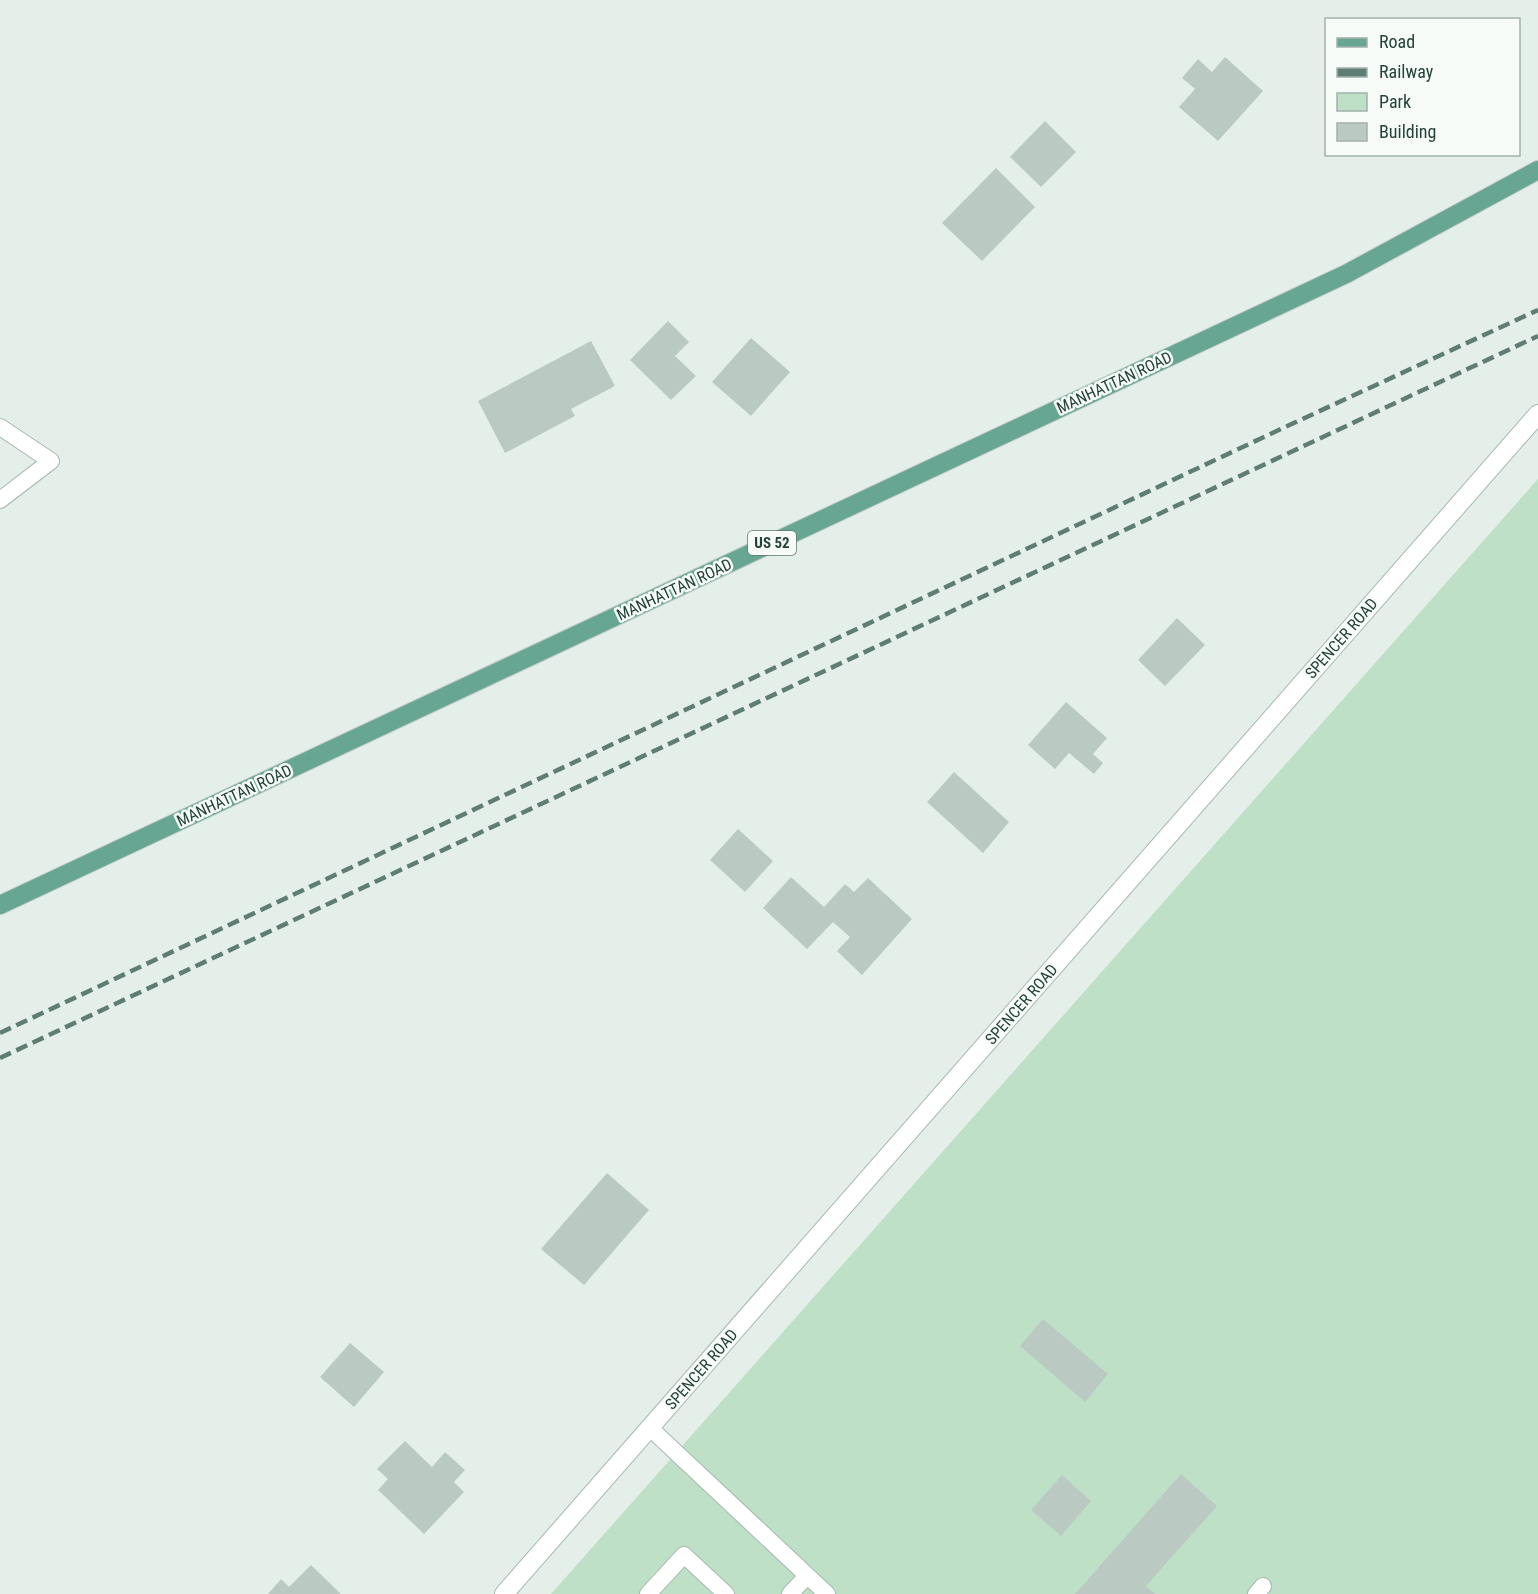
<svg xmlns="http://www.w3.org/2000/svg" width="1538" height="1594" viewBox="0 0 1538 1594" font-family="'Roboto Condensed',sans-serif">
<rect width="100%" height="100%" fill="#e5efea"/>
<path fill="#bee0c6" d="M1538,479V1594H551Z"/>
<path fill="#bacac3" d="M1225,57L1263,91L1218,141L1179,107L1195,89L1182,78L1198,59L1212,72Z
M1045,121L1076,152L1041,187L1010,157Z
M996,168L1035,207L982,261L942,223Z
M668,321L689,342L675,356L696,376L671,400L630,360Z
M751,338L790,372L751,416L712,382Z
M591,341L615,386L571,409L575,416L505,453L478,401Z
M1177,618L1205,645L1165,686L1138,660Z
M1066,702L1107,738L1093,754L1103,763L1094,774L1069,753L1055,769L1028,745Z
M954,772L1009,822L983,853L927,802Z
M738,829L773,861L745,892L710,860Z
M791,877L824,907L845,884L854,892L868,878L912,919L862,975L837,951L850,937L833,922L807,949L763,908Z
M607,1173L649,1210L584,1285L541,1249Z
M1043,1319L1108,1374L1085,1402L1020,1346Z
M350,1343L384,1372L354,1407L320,1377Z
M405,1441L432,1467L445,1452L465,1470L454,1482L464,1492L424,1534L378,1490L388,1479L377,1469Z
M1181,1474L1217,1506L1146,1586L1155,1594H1075Z
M1062,1475L1091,1501L1061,1536L1031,1510Z
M311,1565L341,1594H268L281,1579L289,1587Z"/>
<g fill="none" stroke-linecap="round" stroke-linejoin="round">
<defs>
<path id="service" d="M0,427L51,461L0,500
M650,1428L827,1594
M648,1594L684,1555L726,1594
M790,1594L807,1576
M1256,1594L1263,1586"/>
<path id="tertiary" d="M504,1594L1538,414"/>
<path id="primary" d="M0,905L1346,274L1538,170"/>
</defs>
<use href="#service" stroke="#a7b8b1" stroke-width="18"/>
<use href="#tertiary" stroke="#a7b8b1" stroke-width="20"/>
<use href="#primary" stroke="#c1cac8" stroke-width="20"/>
<use href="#service" stroke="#fff" stroke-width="16"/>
<use href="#tertiary" stroke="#fff" stroke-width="18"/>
<use href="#primary" stroke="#68a694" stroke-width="18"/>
<path stroke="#5e7d74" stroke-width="4.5" stroke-dasharray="12 6" stroke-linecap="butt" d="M0,1033L1283,428L1538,310
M0,1058L1538,336"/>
</g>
<g text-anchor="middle" stroke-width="5" stroke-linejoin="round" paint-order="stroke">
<rect fill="#f6fbf8" stroke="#627a72" stroke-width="1.5" x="748" y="531" width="48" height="24" rx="4.5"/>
<g font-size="15" font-weight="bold" fill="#234239">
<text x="772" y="548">US 52</text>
</g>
<g font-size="16" fill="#234239" stroke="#f6fbf8">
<text transform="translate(1114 382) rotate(-25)" y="6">MANHATTAN ROAD</text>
<text transform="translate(674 589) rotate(-25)" y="6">MANHATTAN ROAD</text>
<text transform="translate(1341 638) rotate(-49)" y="6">SPENCER ROAD</text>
<text transform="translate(234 795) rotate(-25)" y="6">MANHATTAN ROAD</text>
<text transform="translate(1021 1004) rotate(-49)" y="6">SPENCER ROAD</text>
<text transform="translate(701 1369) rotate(-49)" y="6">SPENCER ROAD</text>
</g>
</g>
<rect x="1325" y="18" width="195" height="138" fill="#f6fbf8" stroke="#a2b1ac" stroke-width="1.5"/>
<rect x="1337" y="38" width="30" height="9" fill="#68a694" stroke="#a2b1ac" stroke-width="1.5"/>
<text x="1379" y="48" font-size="18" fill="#234239">Road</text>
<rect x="1337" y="68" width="30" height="9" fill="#5e7d74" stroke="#a2b1ac" stroke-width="1.5"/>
<text x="1379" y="78" font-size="18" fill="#234239">Railway</text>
<rect x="1337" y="93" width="30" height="18" fill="#bee0c6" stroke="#a2b1ac" stroke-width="1.5"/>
<text x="1379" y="108" font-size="18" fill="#234239">Park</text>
<rect x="1337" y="123" width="30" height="18" fill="#bacac3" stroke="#a2b1ac" stroke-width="1.5"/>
<text x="1379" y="138" font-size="18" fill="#234239">Building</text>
</svg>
